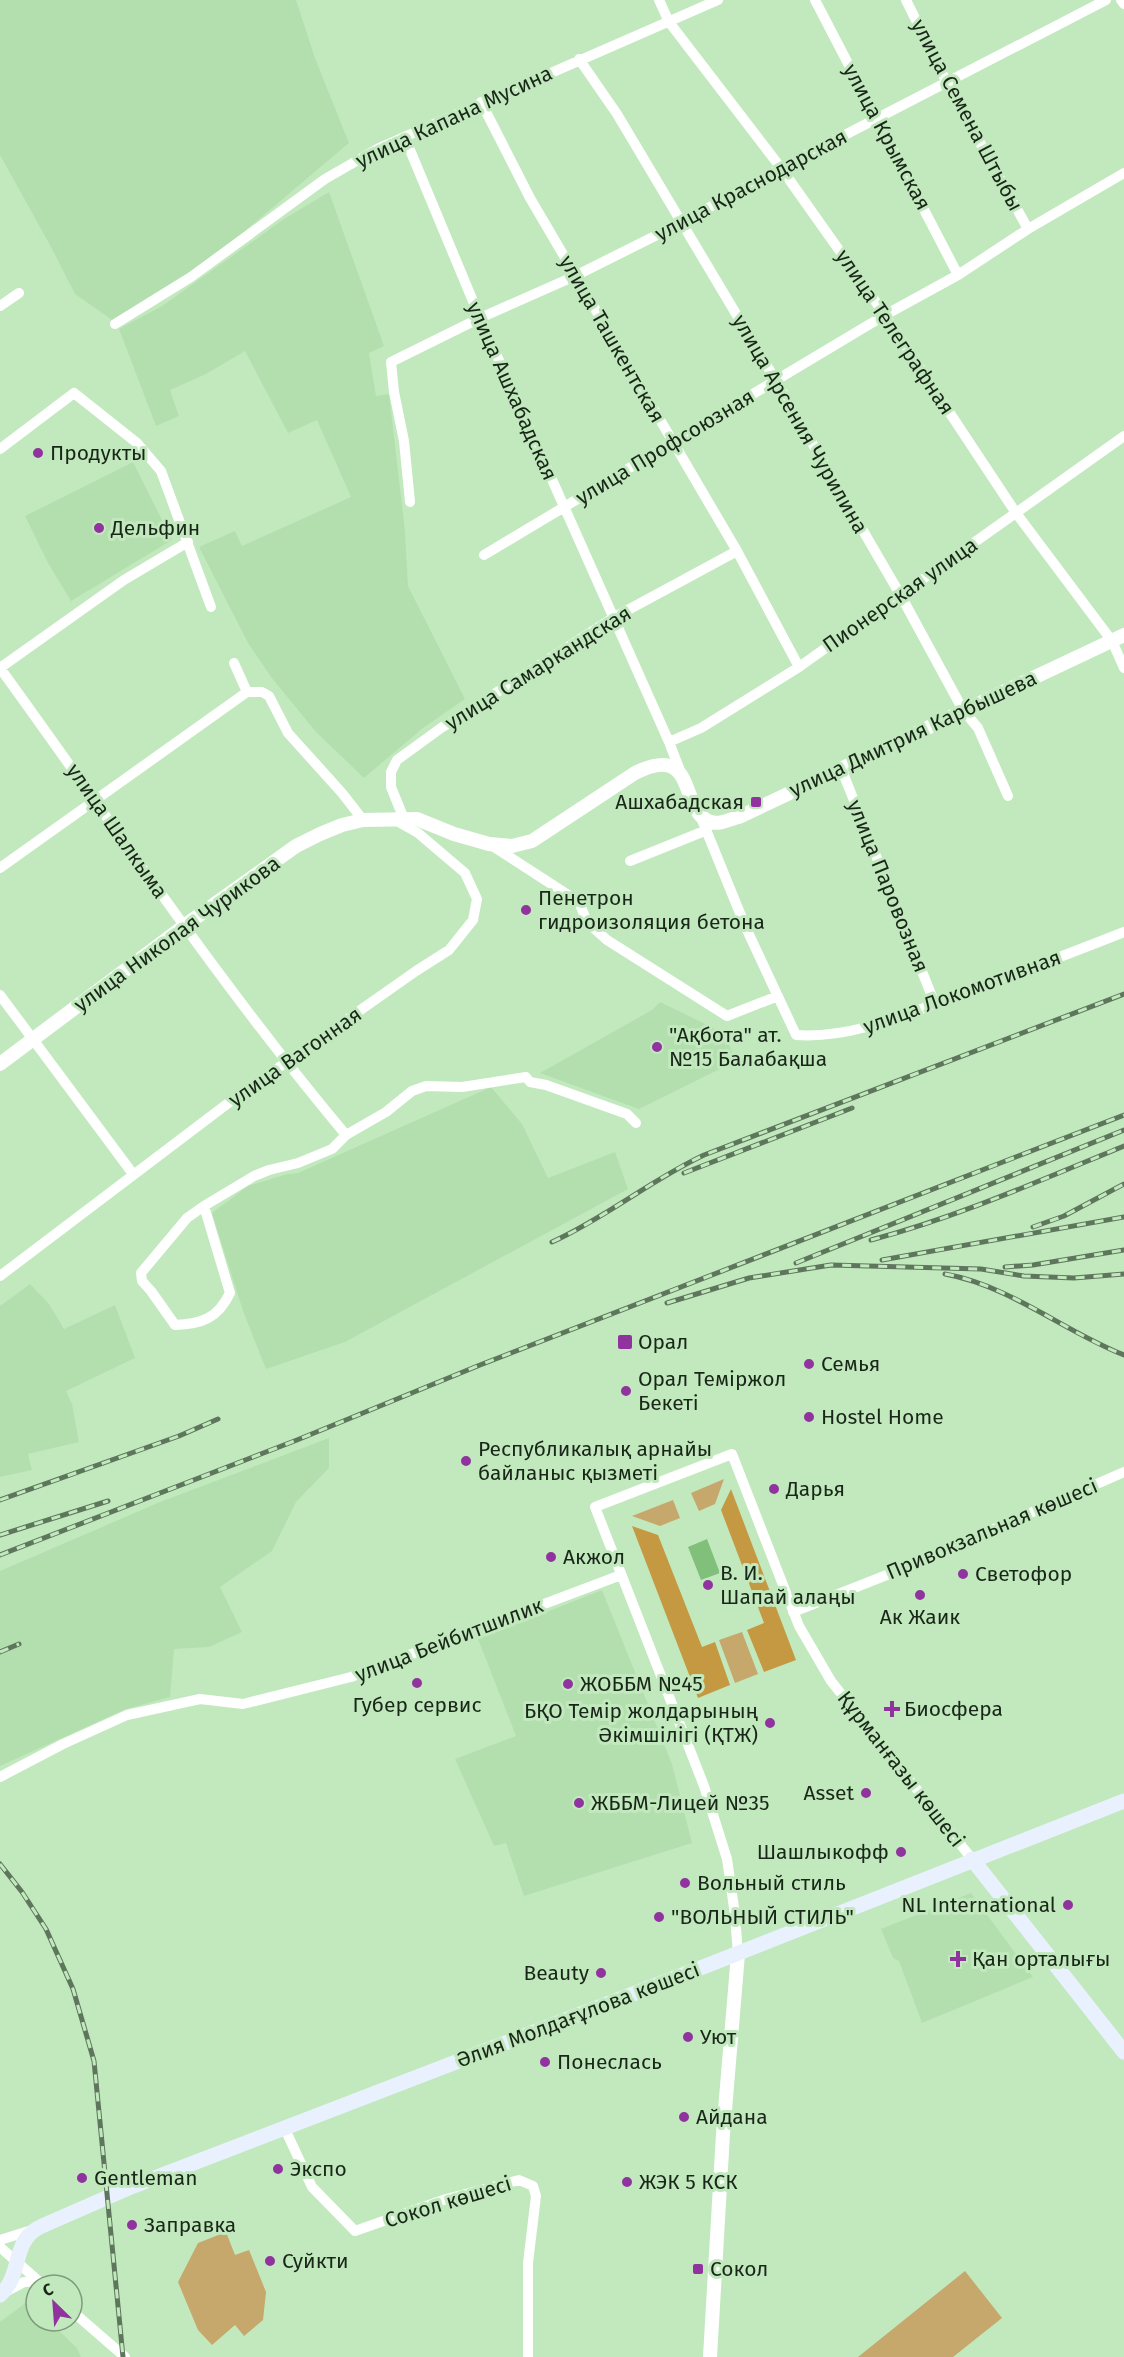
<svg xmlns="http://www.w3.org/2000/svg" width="1124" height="2357" viewBox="0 0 1124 2357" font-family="'Fira Sans',sans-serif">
<rect width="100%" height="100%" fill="#c2e9be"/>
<path fill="#b3dfaf" d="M0,0H296L315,58L349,143L207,263L115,322L75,294L51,247L0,155Z
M329,192L384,346L369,353L376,396L389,394L405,531L408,586L465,699L423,728L364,778L316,732L271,677L248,643L199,547L235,531L242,546L351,497L317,420L288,433L245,351L206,374L170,390L179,416L156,426L119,329L162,306L284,219Z
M133,462L172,540L71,601L48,563L25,516Z
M660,1002L724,1033L736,1061L639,1109L540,1073L652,1010Z
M491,1087L522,1124L548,1178L615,1152L628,1189L345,1342L266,1369L243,1311L212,1213L248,1186L287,1174L298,1173Z
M30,1284L49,1304L64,1329L115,1305L135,1358L66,1391L72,1404L79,1442L28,1454L32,1470L0,1477V1306Z
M329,1438V1468L296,1502L272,1551L220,1587L242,1632L209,1647L174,1649L170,1697L126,1709L0,1766V1571L160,1502Z
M602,1590L672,1764L692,1843L524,1896L506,1843L494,1846L455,1759L516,1736L478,1639Z
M971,1893L1033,1977L922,2023L899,1961L893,1958L881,1929Z
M28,2301L36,2308V2321H49L77,2348L81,2357H0V2322Z"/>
<path fill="#c6a76c" d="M724,1479L715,1504L699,1511L691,1493Z
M673,1500L680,1518L660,1526L632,1516Z
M742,1632L758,1674L735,1683L719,1640Z
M226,2232L235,2255L249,2250L266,2292L263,2320L244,2336L235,2325L212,2345L198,2330L178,2282L198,2243Z
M965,2271L1002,2318L953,2357H858Z"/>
<path fill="#c59941" d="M731,1489L796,1660L764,1672L747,1630L764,1623L721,1510Z
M632,1526L658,1535L702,1647L715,1642L730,1685L698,1698Z"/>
<path fill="#81c07b" d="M707,1539L720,1573L701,1580L688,1547Z"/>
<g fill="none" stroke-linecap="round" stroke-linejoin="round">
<path stroke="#fff" stroke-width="10" d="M659,0L669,22L781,168L885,315L1016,513L1112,641L1124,668
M815,0L958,275
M906,0L947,83L1028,229
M1121,0L1124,4
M579,59L617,114L776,381L901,596L963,710L978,728L1008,796
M481,102L530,198L737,551L799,667
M405,138L480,318L669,742L681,773
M0,306L19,293
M115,324L191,277L325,179L379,148L718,0
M0,449L74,393L137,443L161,471L211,607
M410,502L404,441L394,392L391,362L480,318L575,276L681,223L781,168L1106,0
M484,555L885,315L958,275L1028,229L1124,173
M234,663L247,692H262L269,696L288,733L342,793L363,820
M0,668C114,825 221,986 346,1135
M0,668L124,580L188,542
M669,742L701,728L799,667L1124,436
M841,768L935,1004
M700,815L746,928L796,1035C854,1039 911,1012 965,993C1018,973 1071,953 1124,932
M404,819L391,787V772L397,760L441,728L613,618L737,551
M491,845L579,902L587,922L607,940L727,1016L778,996
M630,861L707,830
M0,868L247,692
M0,995L133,1174
M204,1206L230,1293C218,1318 202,1324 175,1325L151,1291L142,1281L141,1273L187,1218L204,1206L254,1176L269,1170L298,1163L332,1149L346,1135L386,1112L412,1091L426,1086L462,1087L526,1077L530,1082L546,1085L627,1114L636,1123
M0,1276L231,1101L416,971L449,950L473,920L477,899L465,873L418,833L395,820
M793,1612L907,1567L1124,1472
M0,1777L63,1744L127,1715L200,1699L243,1704L351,1677L621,1575
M738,1954L735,1915L727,1859L704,1786L595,1507L732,1454L799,1626L831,1681L972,1859
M284,2127L312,2187L355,2231L446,2199L519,2180L533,2186L536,2196L528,2263V2357
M0,2240L32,2230
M0,2247L43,2285
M5,2292L24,2282L39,2281
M72,2311L125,2357"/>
<path stroke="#fff" stroke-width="14" d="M0,1064L184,926L296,846L320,834L342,825L363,820L417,819L454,834L489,844L512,846L532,841L635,773C699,741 678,812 711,822C720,825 730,819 739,817L1124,635
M710,2357L723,2134L738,1954"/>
<path stroke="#eaf1fe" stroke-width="15" d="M972,1859L1124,2052
M0,2295C24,2274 10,2240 42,2226L131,2187L698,1969L1124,1801"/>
<defs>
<path id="rail" d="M684,1173L852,1108
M1033,1227L1064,1216L1124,1184
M871,1240C958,1217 1041,1180 1124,1146
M552,1242C605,1218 651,1180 704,1155L1124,994
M882,1260L1124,1217
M796,1263L1124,1130
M1005,1267L1033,1265L1124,1250
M945,1274C1011,1286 1063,1331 1124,1355
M667,1303L749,1278L831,1265L981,1269L1024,1276L1074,1278L1124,1274
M0,1500L179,1436L218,1419
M0,1535L108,1501
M0,1555L297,1440L480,1365L1124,1115
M0,1652L19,1644
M0,1864L22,1892L46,1929L73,1989L94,2061L123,2357"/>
</defs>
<use href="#rail" stroke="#5e775c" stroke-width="5"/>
<use href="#rail" stroke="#c2e9be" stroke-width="3" stroke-dasharray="9" stroke-linecap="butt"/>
</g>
<g fill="#90339e" stroke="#c2e9be" stroke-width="2">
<circle cx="38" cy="453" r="6"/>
<circle cx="99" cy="528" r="6"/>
<rect x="750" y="796" width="12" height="12" rx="3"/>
<circle cx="526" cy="910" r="6"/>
<circle cx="657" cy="1047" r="6"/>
<rect x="617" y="1334" width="16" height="16" rx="3"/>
<circle cx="809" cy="1364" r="6"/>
<circle cx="626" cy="1391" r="6"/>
<circle cx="809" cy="1417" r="6"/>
<circle cx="466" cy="1461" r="6"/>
<circle cx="774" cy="1489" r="6"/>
<circle cx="551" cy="1557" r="6"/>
<circle cx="963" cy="1574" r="6"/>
<circle cx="708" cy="1585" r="6"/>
<circle cx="920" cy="1595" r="6"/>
<circle cx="417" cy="1683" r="6"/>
<circle cx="568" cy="1684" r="6"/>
<path d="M889 1700h6v6h6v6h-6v6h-6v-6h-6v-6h6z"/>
<circle cx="770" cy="1723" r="6"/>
<circle cx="866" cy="1793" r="6"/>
<circle cx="579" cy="1803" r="6"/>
<circle cx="901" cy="1852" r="6"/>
<circle cx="685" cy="1883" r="6"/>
<circle cx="1068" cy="1905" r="6"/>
<circle cx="659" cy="1917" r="6"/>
<path d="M955 1950h6v6h6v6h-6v6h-6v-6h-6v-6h6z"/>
<circle cx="601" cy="1973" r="6"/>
<circle cx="688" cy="2037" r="6"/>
<circle cx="545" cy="2062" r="6"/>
<circle cx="684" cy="2117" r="6"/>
<circle cx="278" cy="2169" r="6"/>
<circle cx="82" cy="2178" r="6"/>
<circle cx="627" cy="2182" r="6"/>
<circle cx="132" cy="2225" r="6"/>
<circle cx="270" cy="2261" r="6"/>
<rect x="692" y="2263" width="12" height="12" rx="3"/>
</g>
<g text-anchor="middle" stroke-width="6" stroke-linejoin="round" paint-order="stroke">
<g font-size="21" fill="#192718" stroke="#c2e9be">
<text transform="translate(967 115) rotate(62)" y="7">улица Семена Штыбы</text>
<text transform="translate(454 117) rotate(-25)" y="7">улица Капана Мусина</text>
<text transform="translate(887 137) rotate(62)" y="7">улица Крымская</text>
<text transform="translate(751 185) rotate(-28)" y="7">улица Краснодарская</text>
<text transform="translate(895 332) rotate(56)" y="7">улица Телеграфная</text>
<text transform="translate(612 339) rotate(60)" y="7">улица Ташкентская</text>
<text transform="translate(512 391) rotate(66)" y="7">улица Ашхабадская</text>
<text transform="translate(800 424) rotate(60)" y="7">улица Арсения Чурилина</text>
<text transform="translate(665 447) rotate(-31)" y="7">улица Профсоюзная</text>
<text transform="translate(900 595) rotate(-35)" y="7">Пионерская улица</text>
<text transform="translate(538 668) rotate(-32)" y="7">улица Самаркандская</text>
<text transform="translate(913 734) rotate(-25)" y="7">улица Дмитрия Карбышева</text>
<text transform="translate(117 831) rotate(55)" y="7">улица Шалкыма</text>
<text transform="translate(888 886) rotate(68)" y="7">улица Паровозная</text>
<text transform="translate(177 934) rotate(-36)" y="7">улица Николая Чурикова</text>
<text transform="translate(962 992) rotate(-20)" y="7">улица Локомотивная</text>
<text transform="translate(295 1057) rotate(-35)" y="7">улица Вагонная</text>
<text transform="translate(992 1529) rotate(-23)" y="7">Привокзальная көшесі</text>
<text transform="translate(449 1640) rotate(-21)" y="7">улица Бейбитшилик</text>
<text transform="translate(901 1769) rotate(52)" y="7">Құрманғазы көшесі</text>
<text transform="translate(578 2015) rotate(-21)" y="7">Әлия Молдағұлова көшесі</text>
<text transform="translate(448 2202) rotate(-17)" y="7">Сокол көшесі</text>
</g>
<g font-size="21" fill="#192718" stroke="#c2e9be" text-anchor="start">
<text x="50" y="460">Продукты</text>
<text x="111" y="535">Дельфин</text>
<text x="744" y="809" text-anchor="end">Ашхабадская</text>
<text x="538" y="905">Пенетрон<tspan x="538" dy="24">гидроизоляция бетона</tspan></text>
<text x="669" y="1042">"Ақбота" ат.<tspan x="669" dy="24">№15 Балабақша</tspan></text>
<text x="638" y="1349">Орал</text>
<text x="821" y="1371">Семья</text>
<text x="638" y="1386">Орал Теміржол<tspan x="638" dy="24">Бекеті</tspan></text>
<text x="821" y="1424">Hostel Home</text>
<text x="478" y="1456">Республикалық арнайы<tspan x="478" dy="24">байланыс қызметі</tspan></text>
<text x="786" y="1496">Дарья</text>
<text x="563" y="1564">Акжол</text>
<text x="720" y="1580">В. И.<tspan x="720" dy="24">Шапай алаңы</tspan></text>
<text x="975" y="1581">Светофор</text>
<text x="920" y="1624" text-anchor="middle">Ак Жаик</text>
<text x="580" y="1691">ЖОББМ №45</text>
<text x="417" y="1712" text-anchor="middle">Губер сервис</text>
<text x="904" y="1716">Биосфера</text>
<text x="758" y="1718" text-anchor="end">БҚО Темір жолдарының<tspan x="758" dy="24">Әкімшілігі (ҚТЖ)</tspan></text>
<text x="854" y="1800" text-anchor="end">Asset</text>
<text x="591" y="1810">ЖББМ-Лицей №35</text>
<text x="889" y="1859" text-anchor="end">Шашлыкофф</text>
<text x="697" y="1890">Вольный стиль</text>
<text x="1056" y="1912" text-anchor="end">NL International</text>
<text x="671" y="1924">"ВОЛЬНЫЙ СТИЛЬ"</text>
<text x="972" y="1966">Қан орталығы</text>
<text x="589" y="1980" text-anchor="end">Beauty</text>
<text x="700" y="2044">Уют</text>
<text x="557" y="2069">Понеслась</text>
<text x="696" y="2124">Айдана</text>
<text x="290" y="2176">Экспо</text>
<text x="94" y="2185">Gentleman</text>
<text x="639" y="2189">ЖЭК 5 КСК</text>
<text x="144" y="2232">Заправка</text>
<text x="282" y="2268">Суйкти</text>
<text x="710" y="2276">Сокол</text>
</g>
</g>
<g transform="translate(54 2303) rotate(335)"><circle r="28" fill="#c2e9be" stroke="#7e9b7c" stroke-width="1.5"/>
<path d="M0-4.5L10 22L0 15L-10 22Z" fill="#90339e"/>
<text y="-9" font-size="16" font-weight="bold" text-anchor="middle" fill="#192718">С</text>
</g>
</svg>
